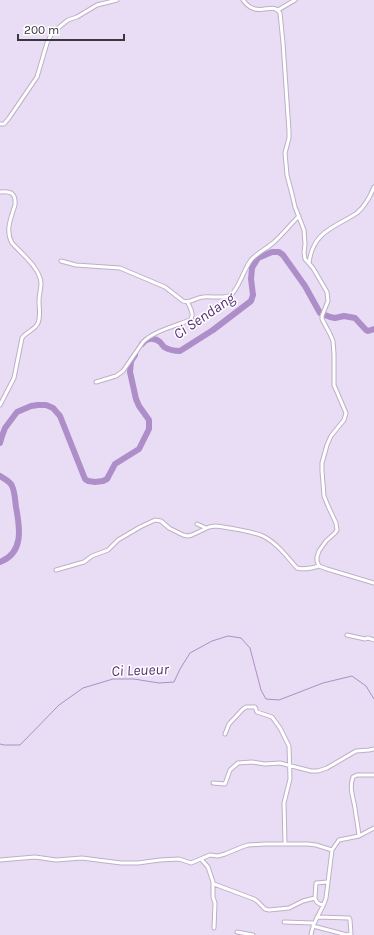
<svg xmlns="http://www.w3.org/2000/svg" width="374" height="935" viewBox="0 0 374 935" font-family="Karla,sans-serif">
<rect width="100%" height="100%" fill="#e9ddf5"/>
<g fill="none" stroke-linecap="round" stroke-linejoin="round">
<path stroke="#ad8ec8" stroke-width="1" d="M0,744L4,745H20L59,705L83,688L113,679H134L159,683L174,682L180,669L190,653L212,641L228,636L241,638L250,648L261,690L266,699L279,700L323,683L352,676L366,686L374,699"/>
<path stroke="#ad8ec8" stroke-width="6" d="M142,344C146,338 154,337 160,342C160,342 164,347 164,347C169,350 175,351 180,351L213,330L251,301L253,295L251,279L252,268L258,258L272,252H279L283,255L305,286L320,313L330,317L335,318L344,316L355,318L366,330L368,331L374,329
M0,443L2,436L5,428L17,412L31,406L38,405H46L53,408L60,416L85,479L88,481L95,482L103,481L107,479L115,464L139,449L149,429V420L139,406L136,399L130,372L131,361L135,355
M0,476C4,479 10,481 12,486C15,492 15,501 16,507C20,528 24,553 0,562"/>
<defs>
<path id="street" d="M243,0C257,20 273,0 280,13L283,43L289,131V138L285,153L287,175L292,194L295,207L304,230L305,244L304,253L305,259L313,268L327,292L328,301L322,316V319L330,334L333,341L334,354V385L346,413L344,420L331,436L327,445L322,463V471L324,496L328,506L336,523L337,530L335,533L326,541L319,551L317,557V561L319,566L327,569L374,583
M278,10L295,0
M0,124H4L9,118L37,77L47,43L52,33L68,20L77,17L97,5L117,0
M0,192C11,191 16,193 15,205C11,218 5,230 12,243C21,253 40,268 41,283C41,289 39,295 39,301C39,309 41,316 38,323C35,330 26,332 22,338L14,378L0,405
M61,261L76,265L120,268L165,287L183,301C191,304 196,297 203,297C211,296 225,299 231,295C239,288 244,269 251,260C257,253 266,249 273,243C282,235 290,225 299,216
M309,263C313,231 334,228 357,213C365,206 370,197 374,187
M96,382L116,376L123,371L143,342C154,331 175,326 190,320C195,315 190,308 188,303
M197,524L206,528
M56,570L84,562L92,556L108,550L118,540L140,527L155,520L161,521L169,528L183,535L188,536L192,535L209,527L215,526C226,527 254,532 263,536C277,543 287,557 297,568C305,570 312,568 319,566
M347,635L365,639L368,638L374,640
M225,734L229,724L243,709L246,707H255L257,712L272,717L280,728L289,746L290,779L284,803L285,844
M213,783L225,784L230,770L238,763L252,762L265,764L280,763L311,771H318L327,768L356,751L369,750L374,749
M359,836C358,826 356,817 355,808C353,797 349,787 353,777L357,775H374
M201,859L208,867L213,882V897L215,903L214,928
M0,860L35,857L56,860L82,858L121,863H138L160,860L179,859L191,863L210,855L218,856L225,854L242,847L248,845L265,844H308L316,845L332,850
M214,884L254,899L257,901L265,909L269,910L289,908L303,901L315,898L316,883L328,882
M315,898C316,903 319,904 323,905
M317,917L349,918L350,920L351,934L347,935
M284,922L313,923
M313,926L347,935
M237,932L253,935
M311,935C313,920 322,912 326,898L332,850L339,840L359,836L374,828"/>
</defs>
<use href="#street" stroke="#bcb0c7" stroke-width="5"/>
<use href="#street" stroke="#fff" stroke-width="3"/>
</g>
<g text-anchor="middle" stroke-width="3" stroke-linejoin="round" paint-order="stroke">
<g font-size="15" font-style="italic" fill="#562e74" stroke="#fff">
<text transform="translate(204 316) rotate(-34)" y="5">Ci Sendang</text>
<text transform="translate(140 670) rotate(-2)" y="5">Ci Leueur</text>
</g>
</g>
<path d="M18 34v6h106v-6" fill="none" stroke="#3a353e" stroke-width="2"/>
<text x="24" y="34" font-size="12" fill="#3a353e" stroke="#ffffff" stroke-width="3" paint-order="stroke">200 m</text>
</svg>
